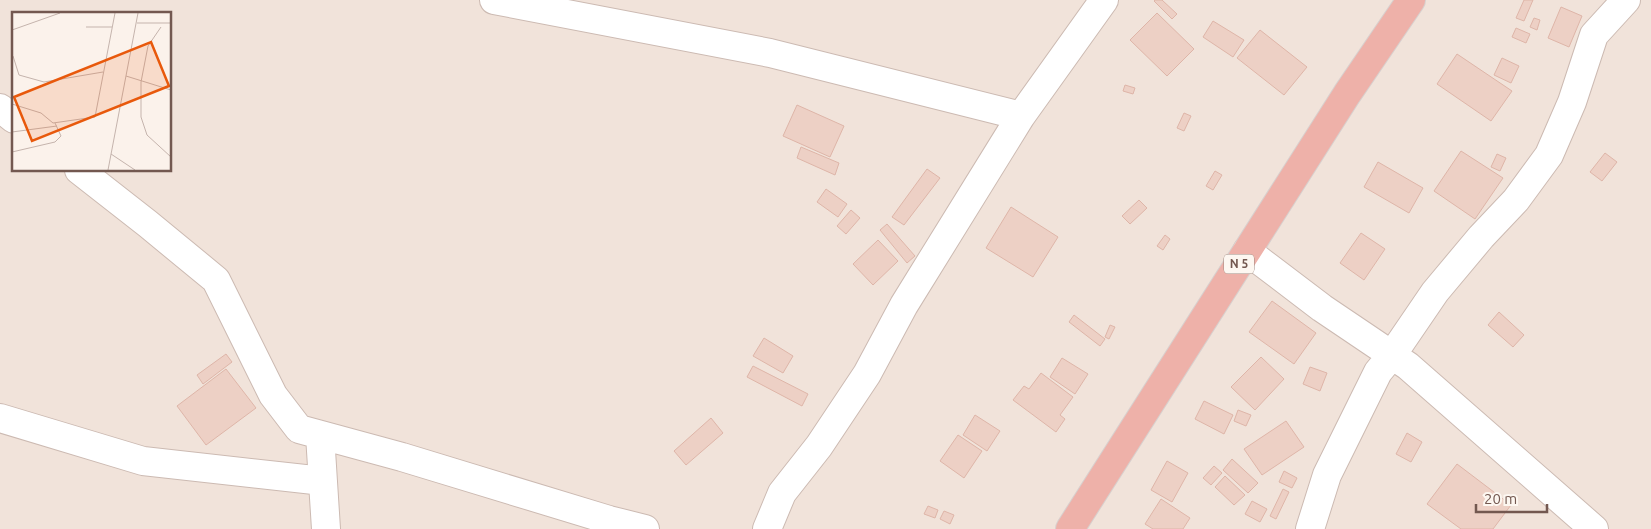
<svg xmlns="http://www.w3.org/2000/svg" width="1651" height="529" viewBox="0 0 1651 529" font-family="Ubuntu,sans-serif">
<rect width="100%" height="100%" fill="#fbf2eb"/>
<path fill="#f1e3da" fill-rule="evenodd" d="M0,0H1651V529H0ZM14,14H170V170H14Z"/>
<path fill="#edd0c5" stroke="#deb5a8" d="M1155,0H1162L1177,14L1172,19L1154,1Z
M1524,0H1533L1524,21L1516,18Z
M1561,7L1582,16L1569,47L1548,38Z
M1157,13L1194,49L1167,76L1130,40Z
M1534,18L1540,20L1537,30L1530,27Z
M1213,21L1244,40L1233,57L1203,37Z
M1516,28L1530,34L1526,43L1512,37Z
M1260,30L1307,67L1284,95L1237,58Z
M1457,54L1512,91L1491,121L1437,84Z
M1502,58L1519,66L1511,83L1494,75Z
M1125,85L1135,88L1133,94L1123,91Z
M797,105L844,126L830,157L783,136Z
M1184,113L1191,116L1184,131L1177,128Z
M801,147L839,163L835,175L797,158Z
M1461,151L1503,178L1475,219L1434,191Z
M1605,153L1617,162L1602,181L1590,172Z
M1497,154L1506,158L1500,171L1491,167Z
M1378,162L1423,188L1409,213L1364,187Z
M927,169L940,178L904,225L892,217Z
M1215,171L1222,175L1213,190L1206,186Z
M826,189L847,204L838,217L817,202Z
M1139,200L1147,208L1130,224L1122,216Z
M1011,207L1058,237L1033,277L986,248Z
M851,210L860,218L846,234L837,226Z
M887,224L915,256L907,263L880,230Z
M1361,233L1385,249L1364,280L1340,263Z
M1165,235L1170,239L1163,250L1157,246Z
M878,240L898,261L873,285L853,264Z
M1272,301L1316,333L1294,364L1249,332Z
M1499,312L1524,335L1513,347L1488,325Z
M1074,315L1105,339L1100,346L1069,322Z
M1110,325L1115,327L1109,339L1105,337Z
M764,338L793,356L783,373L753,356Z
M226,354L232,362L203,384L197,375Z
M1261,357L1284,379L1255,410L1231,387Z
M1062,358L1088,374L1075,394L1050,377Z
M753,366L808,394L802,406L747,377Z
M1310,367L1327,373L1320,391L1303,384Z
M226,369L256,408L206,445L177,406Z
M1041,373L1073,397L1060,415L1065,419L1056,432L1013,400L1024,386L1029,389Z
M1204,401L1233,415L1224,434L1195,419Z
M1238,410L1251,415L1246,426L1234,421Z
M975,415L1000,431L987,451L963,435Z
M711,418L723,433L686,465L674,451Z
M1286,421L1304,447L1262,475L1244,449Z
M1407,433L1422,442L1411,462L1396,454Z
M958,435L982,451L964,478L940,461Z
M1232,459L1258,483L1248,493L1223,470Z
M1167,461L1188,473L1172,502L1151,490Z
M1457,464L1511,505L1493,529H1461L1427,504Z
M1214,466L1222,473L1211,485L1203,478Z
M1284,471L1297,478L1292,488L1279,482Z
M1225,476L1245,495L1234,505L1215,487Z
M1283,489L1289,492L1276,519L1270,516Z
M1161,499L1190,518L1183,529H1153L1145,524Z
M1252,501L1267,509L1260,522L1245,514Z
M928,506L938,510L935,518L924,514Z
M944,511L954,515L950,524L940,519Z"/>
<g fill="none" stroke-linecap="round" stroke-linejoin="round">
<defs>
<path id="minor" d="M494,0L770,53L1021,116
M0,108L14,119
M79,170L148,224L216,280L273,395L299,429L402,457L609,520L645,529
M1247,251L1322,308L1408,366L1594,529
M0,418L143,461L323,481
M320,435L326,529
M767,529L782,493L819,446L867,374L904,305L1021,116L1104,0
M1310,529L1327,475L1378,372L1392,355L1435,292L1481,237L1516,200L1549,155L1572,102L1594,35L1626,0"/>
<path id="highway" d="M1070,529L1347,94L1411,0"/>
</defs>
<use href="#minor" stroke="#ccbab2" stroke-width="30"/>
<use href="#highway" stroke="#d8d0ce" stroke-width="30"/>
<use href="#minor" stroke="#fff" stroke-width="28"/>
<use href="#highway" stroke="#eeb1a9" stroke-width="28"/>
</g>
<g text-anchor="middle" stroke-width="4" stroke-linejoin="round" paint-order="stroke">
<rect fill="#fdf7f1" stroke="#9c8880" stroke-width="1" x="1224" y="254.5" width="30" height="19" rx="4"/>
<g font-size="12" font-weight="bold" fill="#735850">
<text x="1239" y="268">N 5</text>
</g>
</g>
<g transform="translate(12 12)">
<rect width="159" height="159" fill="#fbf2eb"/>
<path fill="none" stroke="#c5b4ad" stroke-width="1" d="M125,11H159M74,15H100M149,15L136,34L129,70V105L135,123L159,145M0,18L48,1M1,44L7,63L32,70L91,60M114,64L159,78M0,92L29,101L41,111L83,105L103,1M0,120L45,114M0,140L43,130L49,124L43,111M99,142L123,158M96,158L126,1"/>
<path fill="#e8590c" fill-opacity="0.15" stroke="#e8590c" stroke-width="2.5" d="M139,30L157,74L20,129L2,85Z"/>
<rect width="159" height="159" fill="none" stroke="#735850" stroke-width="2.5"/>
</g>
<path d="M1476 504v8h71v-8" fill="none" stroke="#735850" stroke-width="2.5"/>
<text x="1484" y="504" font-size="15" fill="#735850" stroke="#fdf7f1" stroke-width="4" paint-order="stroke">20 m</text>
</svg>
